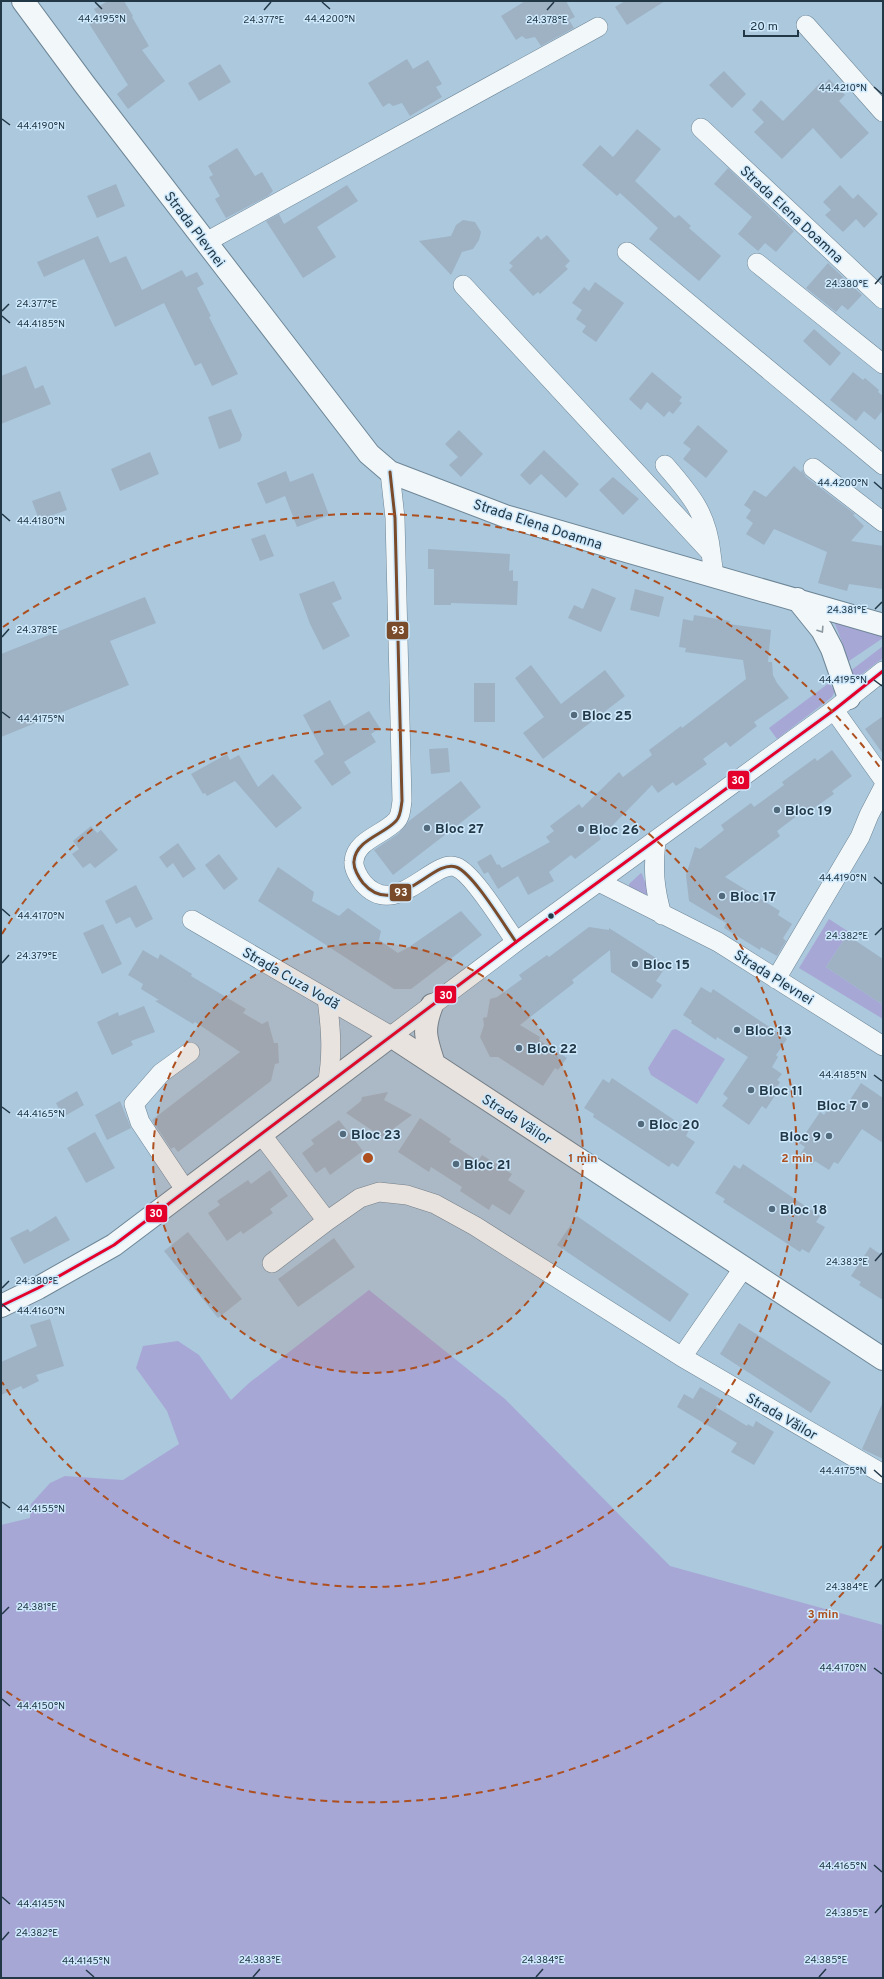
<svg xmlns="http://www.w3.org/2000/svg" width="884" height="1979" viewBox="0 0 884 1979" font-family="Overpass,sans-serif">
<rect width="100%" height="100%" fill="#abc8dd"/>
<path fill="#a7a7d6" d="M836,620L883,632V638L849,661L845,662V650L835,624Z
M883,646V658L854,680L849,672Z
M829,683L835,691L832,697L777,739L769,728Z
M641,873L642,874L649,892L646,895L629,887V884Z
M829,919L849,932L826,967L883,1005V1019L799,968Z
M676,1029L725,1059L697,1104L651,1075L648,1068L672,1030Z
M369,1290L505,1399L670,1566L883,1625V1978H1V1525L30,1518L31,1504L50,1483L65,1476L123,1480L179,1444L167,1411L136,1368L143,1346L178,1341L199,1355L231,1400L249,1383Z"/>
<path fill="#9fb2c4" d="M108,1H124L133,16L132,17L149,46L142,50L165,81L128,109L117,94L128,85L88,22L98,16L94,9Z
M525,1H566L575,17L569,20L574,28L541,46L535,37L526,39L522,36L516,40L501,16Z
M625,1H665L627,25L615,7Z
M407,59L413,69L428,60L442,84L436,87L442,97L410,116L402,103L393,106L389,103L383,107L368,83Z
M220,64L231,82L199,101L188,83Z
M724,71L746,94L732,108L709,85Z
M829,79L845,95L839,101L869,133L841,159L813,128L782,159L754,132L764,122L752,110L761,100L783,121L822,81L825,84Z
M637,129L661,149L635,181L675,218L679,215L691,226L689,228L721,256L699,281L649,239L658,228L620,193L617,196L582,165L600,145L613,157Z
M237,148L255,176L262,172L273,191L268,196L226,218L215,199L220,196L209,177L213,175L208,166Z
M728,168L794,231L776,252L765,243L758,251L738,234L752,217L714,184Z
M116,184L125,206L97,218L87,196Z
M347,185L358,201L317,227L336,257L303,278L266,221L279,214L284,224Z
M840,185L853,199L858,194L878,214L864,228L856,219L843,232L825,215L831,210L823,202Z
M463,220L475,222L481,232L479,240L473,249L462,252L451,275L419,241L451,236L456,225Z
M547,235L570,261L565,266L568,269L540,294L538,292L533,296L509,270L513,266L509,263L538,236L541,240Z
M98,236L110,263L126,256L142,290L182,270L186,277L197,272L204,284L197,288L211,316L209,317L238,374L212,386L201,363L195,366L164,303L115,327L84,259L44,277L37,262Z
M828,263L862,295L848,310L842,305L836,312L806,288Z
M595,282L624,303L596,342L582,332L586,326L576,319L582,310L572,303L584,287L589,291Z
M814,329L841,353L830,366L803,341Z
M26,366L35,389L43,385L51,404L1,424V376Z
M652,372L682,397L679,401L682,403L673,414L669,411L664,417L647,402L641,410L629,399Z
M853,372L863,380L865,378L879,390L878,392L883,396V410L875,420L864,411L856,421L830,400Z
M231,409L242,435L240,441L219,449L208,417Z
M698,425L728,451L706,478L683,459L691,449L683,443Z
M459,430L483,454L461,477L449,465L458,457L445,444Z
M544,450L579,484L566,498L541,474L530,485L520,475Z
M150,452L159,474L120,491L111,469Z
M794,466L801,472L802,470L806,477L855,514L853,515L864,526L851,541L883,546V589L849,584L847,591L818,583L827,552L774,529L764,545L746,534L753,523L746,518L751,510L744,505L754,490L766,497Z
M286,471L290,482L313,473L329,515L297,527L285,496L266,504L257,483Z
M613,477L639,499L623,515L599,490Z
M60,491L67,510L39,520L32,501Z
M265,534L274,556L260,561L251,539Z
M428,549L510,554L509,571L513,570V581H518L517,605L451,603V605H434V569H428Z
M334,581L342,599L332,603L350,636L323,650L310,624L299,594Z
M592,588L616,598L601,632L568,618L574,605L583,609Z
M635,589L664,597L659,617L630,610Z
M145,597L156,623L110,641L129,685L1,737V654Z
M694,615L730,621L729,624L771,630L768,662H772L773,675L777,683L789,698L754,722L757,726L730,747L726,742L703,759L707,764L676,786L673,782L658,793L652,785L612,826L599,836L601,839L575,859L571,855L549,872L554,881L528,895L518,876L498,889L488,872L484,874L477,862L491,854L497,865L499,864L502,868L550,842L546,837L554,831L550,826L579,804L582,808L619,772L623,777L652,755L649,750L681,726L682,728L746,679L743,660L685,652L686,648L679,647L683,619L693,621Z
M531,665L561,704L605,670L625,696L543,759L523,733L544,717L515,678Z
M474,683H495V722H474Z
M330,700L344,726L369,711L380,728L371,734L376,742L344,762L351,773L332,786L314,761L324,754L303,715Z
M883,716V754L865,729Z
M448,748L450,772L431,774L429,749Z
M832,750L852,776L832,791L834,794L804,815L802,812L777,831L780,836L725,877L780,911L778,915L792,924L783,938L786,941L777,956L761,947L760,950L724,928L726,923L689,901L686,875L695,847L700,849L724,830L721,825L751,803L754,807L784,785L782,782L815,758L817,761Z
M227,754L230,760L239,755L258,787L273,774L302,808L276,828L235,781L207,796L205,793L203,794L191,774Z
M461,781L481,807L393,875L374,850L398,834L409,821Z
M91,826L97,833L101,830L118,850L95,868L90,863L83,868L72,854L79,849L73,841Z
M178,843L196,869L183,878L173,863L167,868L159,857Z
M219,854L238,879L224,890L205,865Z
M278,867L314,892L312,901L339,916L348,908L381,931L379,940L398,953L409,947L461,911L482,935L411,989H394L258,901Z
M136,885L153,919L136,928L130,917L116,924L105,901Z
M103,924L122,964L102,974L83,933Z
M589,927L609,930V928L667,965L656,981L662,985L652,999L611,972L610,950L572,980L574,983L520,1025L540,1037L539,1040L567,1058L558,1070L555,1068L543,1086L498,1057H490L480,1037L484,1025L483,1018L487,1017L490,999L497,997L522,979L519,975L547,955L549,957Z
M847,935L883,959V1005L826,967Z
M143,950L158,959L160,954L192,974L191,976L246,1009L243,1013L262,1024L268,1021L274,1043H278L279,1063L275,1064L271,1081L178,1152L174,1147L171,1149L152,1120L240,1052L195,1022L193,1024L155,1001L159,1000L141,989L143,984L128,975Z
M701,987L711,993L713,989L787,1039L776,1055L778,1057L772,1067L782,1074L777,1080L780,1082L776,1089L778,1091L766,1109L762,1106L749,1125L722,1106L728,1098L723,1094L748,1057L717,1037L716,1040L691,1023L692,1021L683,1015Z
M144,1006L155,1032L131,1041L133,1045L112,1055L97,1022L118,1012L119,1016Z
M612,1078L689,1130L686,1136L695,1142L678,1167L672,1163L669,1167L593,1117L594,1114L584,1108L603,1079L609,1083Z
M861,1083L883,1098V1143L862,1129L838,1164L834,1162L829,1170L815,1161L812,1165L799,1156L805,1147L799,1143L820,1112L824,1115L831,1104L842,1112Z
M77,1091L84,1105L63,1117L56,1103Z
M388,1092L384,1100L412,1115L382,1137L346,1113L361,1101L362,1097Z
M120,1101L131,1128L107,1140L95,1115Z
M420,1118L451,1139L449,1142L478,1161L482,1155L512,1174L508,1180L525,1191L510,1215L492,1204L489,1210L460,1191L462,1187L431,1167L429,1172L398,1152Z
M339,1120L363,1151L330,1175L325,1167L316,1173L302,1153L314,1144L311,1140Z
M95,1132L115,1168L86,1183L67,1148Z
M743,1164L820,1216L816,1222L825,1227L809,1253L802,1249L800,1252L723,1202L725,1199L715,1193L734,1165L740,1169Z
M270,1170L288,1196L270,1209L273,1213L243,1234L241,1231L227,1241L208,1213L220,1205L217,1201L248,1180L251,1184Z
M56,1216L70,1240L24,1264L10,1238L28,1229L30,1232Z
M577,1216L689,1294L670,1322L557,1245Z
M188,1232L242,1299L218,1318L164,1251Z
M334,1238L355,1267L298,1307L278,1279Z
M870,1247L883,1256V1300L859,1285L861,1282L851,1276Z
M50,1319L64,1366L36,1375L39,1381L23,1389L21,1386L1,1395V1362L37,1346L30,1325Z
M739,1323L831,1382L811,1413L720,1354Z
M700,1387L721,1399L716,1407L747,1426L748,1424L753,1427L756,1421L774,1432L754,1465L731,1452L737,1443L677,1407L684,1394L693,1399Z
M883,1402V1459L862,1449Z"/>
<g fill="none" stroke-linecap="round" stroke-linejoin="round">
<defs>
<path id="minor" d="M806,25L883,112
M701,128L883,299
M206,242L598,27
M627,252L883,465
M757,263L883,364
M463,285L711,553L714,576
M665,465C690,494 707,513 711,553
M813,468L883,522
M390,472L395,518L402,801C401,807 401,816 396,821C383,835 356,840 354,861C353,868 359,878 363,883C396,921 433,858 456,867C473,873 504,925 516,942
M834,710L883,779
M656,840C653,869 654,887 662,915
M599,882L718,942L883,1046
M192,920L391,1036L516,942L834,710L883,671
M776,979L860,837L869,815L883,788
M327,1085C333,1056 331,1029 327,999
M261,1134L327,1221
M186,1191L140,1122L134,1104L161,1073L190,1052
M272,1263L327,1221L360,1198L379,1192L407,1195L435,1204L475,1226L682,1357L883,1474
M682,1357L744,1267"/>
<path id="tertiary" d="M23,1L85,85L369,454L390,472L505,516L883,625
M797,599L822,630L832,649L849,698
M432,1005C422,1031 426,1039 434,1064
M1,1306L38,1288L114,1245L391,1036L883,1359"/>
</defs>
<use href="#minor" stroke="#6e8696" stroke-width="20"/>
<use href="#tertiary" stroke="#6e8696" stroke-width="24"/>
<use href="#minor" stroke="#f2f7fa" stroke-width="19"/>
<use href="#tertiary" stroke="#f2f7fa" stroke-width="22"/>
<defs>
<path id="bus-1" d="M390,472L395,518L402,801C401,807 401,816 396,821C383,835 356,840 354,861C353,868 359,878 363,883C396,921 433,858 456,867C473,873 504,925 516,942"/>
<path id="bus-2" d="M1,1306L38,1288L114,1245L516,942L834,710L883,671"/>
</defs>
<use href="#bus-1" stroke="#cfe9fc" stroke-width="6"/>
<use href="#bus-2" stroke="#cfe9fc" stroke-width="6"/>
<use href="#bus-1" stroke="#7a4b2a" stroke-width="3"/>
<use href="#bus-2" stroke="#e4002b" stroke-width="3"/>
</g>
<defs><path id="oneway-chevron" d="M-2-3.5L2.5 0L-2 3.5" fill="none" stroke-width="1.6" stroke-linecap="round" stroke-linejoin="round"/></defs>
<use stroke="#8a98a0" href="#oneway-chevron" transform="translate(821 630) rotate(57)"/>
<path fill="none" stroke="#223847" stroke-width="1.5" d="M95,2L102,9M322,2L330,9M264,10L271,2M547,10L554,2M874,87L882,94M2,119L10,125M875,284L882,276M2,311L9,304M2,316L10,323M874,482L882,489M2,514L10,521M875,609L882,602M2,637L9,629M874,680L882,686M2,712L10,718M874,877L882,884M2,909L10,916M875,935L882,928M2,963L9,955M874,1075L882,1081M2,1107L10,1113M875,1261L882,1253M2,1288L9,1281M2,1304L10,1311M874,1470L882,1477M2,1502L10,1508M875,1587L882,1579M2,1614L9,1607M874,1668L882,1674M2,1699L10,1706M874,1865L882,1872M2,1897L10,1904M875,1913L882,1905M2,1940L9,1932M86,1970L94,1977M253,1977L260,1969M536,1977L543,1969M819,1977L826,1969"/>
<circle cx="368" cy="1158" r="215" fill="#ad4f1e" fill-opacity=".12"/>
<g fill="none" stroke="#ad4f1e" stroke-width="2" stroke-dasharray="7 5">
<circle cx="368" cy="1158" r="215"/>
<path d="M2 934A429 429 0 1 1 2 1382"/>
<path d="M882 1546A644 644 0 0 1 3 1689M3 627A644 644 0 0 1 882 770"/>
</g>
<g fill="#526a7c" stroke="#cfe9fc" stroke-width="1.5">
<circle cx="574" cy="715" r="4"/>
<circle cx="777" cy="810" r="4"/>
<circle cx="427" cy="828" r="4"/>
<circle cx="581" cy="829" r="4"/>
<circle cx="722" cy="896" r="4"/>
<circle cx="635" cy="964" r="4"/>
<circle cx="737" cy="1030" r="4"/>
<circle cx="519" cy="1048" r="4"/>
<circle cx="751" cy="1090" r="4"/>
<circle cx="865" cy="1105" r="4"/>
<circle cx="641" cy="1124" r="4"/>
<circle cx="343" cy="1134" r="4"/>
<circle cx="829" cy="1136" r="4"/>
<circle cx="456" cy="1164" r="4"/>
<circle cx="772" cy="1209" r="4"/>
</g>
<circle fill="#223847" stroke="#cfe9fc" stroke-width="1.5" cx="551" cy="916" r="3.5"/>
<g text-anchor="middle" stroke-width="3" stroke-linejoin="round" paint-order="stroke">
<g font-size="14" fill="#223847" stroke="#cfe9fc">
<text transform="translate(792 214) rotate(43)" y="5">Strada Elena Doamna</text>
<text transform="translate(195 229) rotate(53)" y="5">Strada Plevnei</text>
<text transform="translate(538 524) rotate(18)" y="5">Strada Elena Doamna</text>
<text transform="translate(774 977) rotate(32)" y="5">Strada Plevnei</text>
<text transform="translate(291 978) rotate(30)" y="5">Strada Cuza Vodă</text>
<text transform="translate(517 1119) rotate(33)" y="5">Strada Văilor</text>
<text transform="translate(782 1416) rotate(30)" y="5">Strada Văilor</text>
</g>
<g font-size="14" font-weight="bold" fill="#223847" stroke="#cfe9fc" text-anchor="start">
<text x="582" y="720">Bloc 25</text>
<text x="785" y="815">Bloc 19</text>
<text x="435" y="833">Bloc 27</text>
<text x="589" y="834">Bloc 26</text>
<text x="730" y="901">Bloc 17</text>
<text x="643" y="969">Bloc 15</text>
<text x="745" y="1035">Bloc 13</text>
<text x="527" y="1053">Bloc 22</text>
<text x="759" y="1095">Bloc 11</text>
<text x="857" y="1110" text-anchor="end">Bloc 7</text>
<text x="649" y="1129">Bloc 20</text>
<text x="351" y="1139">Bloc 23</text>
<text x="821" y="1141" text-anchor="end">Bloc 9</text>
<text x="464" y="1169">Bloc 21</text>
<text x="780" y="1214">Bloc 18</text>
</g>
</g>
<g font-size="10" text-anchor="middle" fill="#223847" stroke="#cfe9fc" stroke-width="3" stroke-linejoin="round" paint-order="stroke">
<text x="102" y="22">44.4195°N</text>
<text x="330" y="22">44.4200°N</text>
<text x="264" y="23">24.377°E</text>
<text x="547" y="23">24.378°E</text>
<text x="843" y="91">44.4210°N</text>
<text x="41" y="129">44.4190°N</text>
<text x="847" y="287">24.380°E</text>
<text x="37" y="307">24.377°E</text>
<text x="41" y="327">44.4185°N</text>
<text x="843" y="486">44.4200°N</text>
<text x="41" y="524">44.4180°N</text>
<text x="847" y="613">24.381°E</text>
<text x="37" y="633">24.378°E</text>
<text x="843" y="683">44.4195°N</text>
<text x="41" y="722">44.4175°N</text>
<text x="843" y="881">44.4190°N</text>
<text x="41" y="919">44.4170°N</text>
<text x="847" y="939">24.382°E</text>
<text x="37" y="959">24.379°E</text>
<text x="843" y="1078">44.4185°N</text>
<text x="41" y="1117">44.4165°N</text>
<text x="847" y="1265">24.383°E</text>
<text x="37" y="1284">24.380°E</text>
<text x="41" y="1314">44.4160°N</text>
<text x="843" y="1474">44.4175°N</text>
<text x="41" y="1512">44.4155°N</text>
<text x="847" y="1590">24.384°E</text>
<text x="37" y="1610">24.381°E</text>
<text x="843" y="1671">44.4170°N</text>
<text x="41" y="1709">44.4150°N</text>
<text x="843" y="1869">44.4165°N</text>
<text x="41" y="1907">44.4145°N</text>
<text x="847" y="1916">24.385°E</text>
<text x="37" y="1936">24.382°E</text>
<text x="260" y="1963">24.383°E</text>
<text x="543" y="1963">24.384°E</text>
<text x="826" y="1963">24.385°E</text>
<text x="86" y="1964">44.4145°N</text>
</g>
<circle cx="368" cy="1158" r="6" fill="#ad4f1e" stroke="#cfe9fc" stroke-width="2"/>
<g font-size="12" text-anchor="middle" font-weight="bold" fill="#ad4f1e" stroke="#cfe9fc" stroke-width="3" stroke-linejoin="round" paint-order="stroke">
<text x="583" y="1162">1 min</text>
<text x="797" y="1162">2 min</text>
<text x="823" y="1618">3 min</text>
</g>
<g stroke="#cfe9fc" stroke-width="1.5">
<rect x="386" y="621" width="23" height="19" rx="4" fill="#7a4b2a"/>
<rect x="727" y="770" width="23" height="20" rx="4" fill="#e4002b"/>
<rect x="389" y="883" width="23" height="19" rx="4" fill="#7a4b2a"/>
<rect x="434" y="985" width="23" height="19" rx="4" fill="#e4002b"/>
<rect x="145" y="1204" width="23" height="19" rx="4" fill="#e4002b"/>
</g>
<g font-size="11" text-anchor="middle" font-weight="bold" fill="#fff">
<text x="398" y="634">93</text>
<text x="738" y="784">30</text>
<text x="401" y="896">93</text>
<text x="446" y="999">30</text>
<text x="156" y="1217">30</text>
</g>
<rect width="884" height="1979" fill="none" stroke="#223847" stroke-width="4"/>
<path d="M744 30v6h54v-6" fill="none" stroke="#223847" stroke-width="2"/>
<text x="750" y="30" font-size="12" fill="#223847" stroke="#cfe9fc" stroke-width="3" paint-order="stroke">20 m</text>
</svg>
